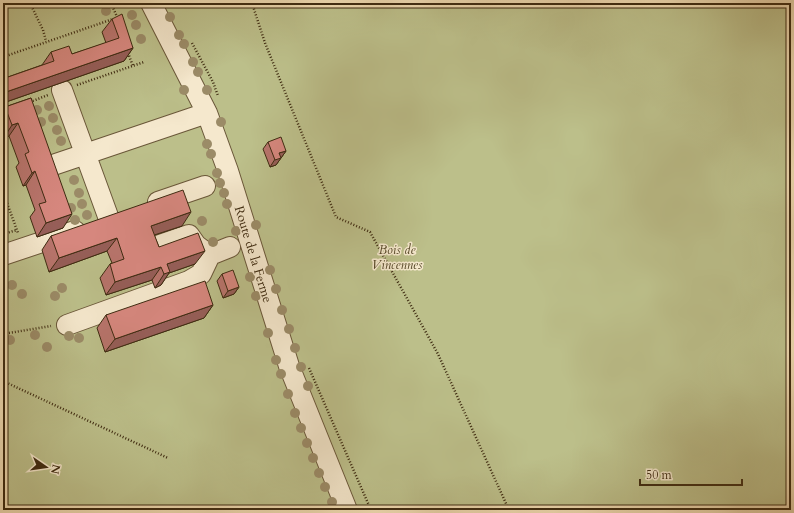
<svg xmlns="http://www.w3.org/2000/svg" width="794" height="513" viewBox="0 0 794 513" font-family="Cardo,serif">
<rect width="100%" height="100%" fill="#efdbb2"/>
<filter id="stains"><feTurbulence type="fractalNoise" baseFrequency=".005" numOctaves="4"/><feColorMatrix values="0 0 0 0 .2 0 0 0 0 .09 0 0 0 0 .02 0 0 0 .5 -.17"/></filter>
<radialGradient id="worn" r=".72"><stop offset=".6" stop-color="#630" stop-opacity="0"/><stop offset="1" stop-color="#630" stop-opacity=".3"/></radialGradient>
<path fill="#bcbf8a" stroke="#7d754e" d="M3,3H791V510H3Z"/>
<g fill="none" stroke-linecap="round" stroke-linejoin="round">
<defs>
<path id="minor" d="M151,3L207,113L228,171L289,366L347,510
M62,90L109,219
M53,165L207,113
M158,202L205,186
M160,245L189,235L196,245L208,254
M3,255L75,231
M67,325L189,281L201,274L210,255L230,247"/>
</defs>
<use href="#minor" stroke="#6a5739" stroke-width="22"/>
<path stroke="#3e2b11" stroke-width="2.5" stroke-dasharray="1 2" stroke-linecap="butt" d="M30,3L43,30L46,41
M111,3L118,19
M252,3L265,43L336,217L370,232L438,354L509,510
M192,43L213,82L218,96
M128,53L133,66
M3,57L113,19
M77,85L144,62
M30,102L48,95
M3,192L18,233
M3,234L17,230
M3,334L51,326
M309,368L371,510
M3,381L168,458"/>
<use href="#minor" stroke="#f5e8cd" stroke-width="20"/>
</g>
<g fill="#9b8b67">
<circle cx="106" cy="11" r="5"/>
<circle cx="132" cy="15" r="5"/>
<circle cx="170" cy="17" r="5"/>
<circle cx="136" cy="25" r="5"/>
<circle cx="179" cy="35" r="5"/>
<circle cx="141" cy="39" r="5"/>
<circle cx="184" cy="44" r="5"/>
<circle cx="193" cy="62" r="5"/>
<circle cx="198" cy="72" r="5"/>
<circle cx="184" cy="90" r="5"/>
<circle cx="207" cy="90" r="5"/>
<circle cx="49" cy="106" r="5"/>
<circle cx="37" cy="110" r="5"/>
<circle cx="53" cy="118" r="5"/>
<circle cx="41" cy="122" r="5"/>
<circle cx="221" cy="122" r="5"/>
<circle cx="57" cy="130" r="5"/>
<circle cx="61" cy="141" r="5"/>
<circle cx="207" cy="144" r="5"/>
<circle cx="211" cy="154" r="5"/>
<circle cx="217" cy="173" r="5"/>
<circle cx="74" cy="180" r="5"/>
<circle cx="220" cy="183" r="5"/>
<circle cx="79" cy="193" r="5"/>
<circle cx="224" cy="193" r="5"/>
<circle cx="82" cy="204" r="5"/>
<circle cx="227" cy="204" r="5"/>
<circle cx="71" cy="208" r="5"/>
<circle cx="87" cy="215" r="5"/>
<circle cx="75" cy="220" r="5"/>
<circle cx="202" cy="221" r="5"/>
<circle cx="256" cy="225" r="5"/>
<circle cx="236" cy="231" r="5"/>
<circle cx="213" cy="242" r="5"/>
<circle cx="270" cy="270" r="5"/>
<circle cx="250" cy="277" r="5"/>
<circle cx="12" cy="285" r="5"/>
<circle cx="62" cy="288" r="5"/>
<circle cx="276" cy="289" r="5"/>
<circle cx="22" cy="294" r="5"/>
<circle cx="55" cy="296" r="5"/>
<circle cx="256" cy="296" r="5"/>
<circle cx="282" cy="310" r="5"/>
<circle cx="289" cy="329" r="5"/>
<circle cx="268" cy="333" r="5"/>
<circle cx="35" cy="335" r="5"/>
<circle cx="69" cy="336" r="5"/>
<circle cx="79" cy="338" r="5"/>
<circle cx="10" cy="340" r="5"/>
<circle cx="47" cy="347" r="5"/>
<circle cx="295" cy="348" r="5"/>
<circle cx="276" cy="360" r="5"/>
<circle cx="301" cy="367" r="5"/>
<circle cx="281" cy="374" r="5"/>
<circle cx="308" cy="386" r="5"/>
<circle cx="288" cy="394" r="5"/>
<circle cx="295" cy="413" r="5"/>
<circle cx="301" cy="428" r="5"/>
<circle cx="307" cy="443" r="5"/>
<circle cx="313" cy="458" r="5"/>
<circle cx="319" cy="473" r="5"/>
<circle cx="325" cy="487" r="5"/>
<circle cx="332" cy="502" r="5"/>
</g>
<path fill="#b8746c" stroke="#3e2b11" d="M112,19L133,48L124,61L3,103V62L8,77L42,65L51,52L72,54L106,43L102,32Z
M31,98L63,228L37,237L30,217L35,210L26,185L23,186L16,167L19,163L9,136L3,139V110L5,107Z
M268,142L286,151L276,165L270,167L263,149Z
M182,226L154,235L159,247L195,264L169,273L161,285L155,288L152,280L106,295L100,278L110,264L112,263L107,251L49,272L42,250L51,236Z
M222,274L239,287L234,294L223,298L217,281Z
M213,305L204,318L105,352L97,328L106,315Z"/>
<path fill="#965e58" stroke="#3e2b11" d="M133,48L124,61L3,103V93Z
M18,123L9,136L3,139L12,125Z
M286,151L276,165L270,167L279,153Z
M35,171L26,185L23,186L32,173Z
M191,212L182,226L142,239L151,226Z
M72,214L63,228L37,237L46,223Z
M117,238L107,251L49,272L59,258Z
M205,251L195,264L169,273L161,285L155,288L164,274L167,264Z
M161,267L152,280L106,295L115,282Z
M239,287L234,294L223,298L228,291Z
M213,305L204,318L105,352L115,339Z"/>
<path fill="#d6877e" stroke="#3e2b11" d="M122,14L133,48L3,93V62L8,77L54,61L51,52L69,46L72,54L119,38L112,19Z
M31,98L72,214L46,223L39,204L46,202L35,171L32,173L25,154L29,152L18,123L12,125L5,107Z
M281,137L286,151L279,153L281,158L275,160L268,142Z
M183,190L191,212L151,226L159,247L198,233L205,251L167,264L170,272L164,274L161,267L115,282L110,264L124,259L117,238L59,258L51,236Z
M233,270L239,287L228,291L222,274Z
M205,281L213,305L115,339L106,315Z"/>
<g text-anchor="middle" stroke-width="3" stroke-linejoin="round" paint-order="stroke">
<g font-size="13" font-style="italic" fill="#574929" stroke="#f5e8cd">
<text x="397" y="254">Bois de<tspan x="397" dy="15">Vincennes</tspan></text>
</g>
<g font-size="13" fill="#3e2b11" stroke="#f5e8cd">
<text transform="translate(254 254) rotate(73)" y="5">Route de la Ferme</text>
</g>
</g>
<rect width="794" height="513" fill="none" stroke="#efdbb2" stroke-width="16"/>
<rect x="4" y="4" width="786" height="505" fill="none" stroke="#3e2b11" stroke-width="2"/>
<rect x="8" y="8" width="778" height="497" fill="none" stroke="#3e2b11"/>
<g transform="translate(46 467) rotate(103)" stroke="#f5e8cd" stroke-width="3" paint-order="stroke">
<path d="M0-3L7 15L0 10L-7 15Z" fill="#3e2b11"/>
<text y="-6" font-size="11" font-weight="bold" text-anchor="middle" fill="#3e2b11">N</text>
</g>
<path d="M640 479v6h102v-6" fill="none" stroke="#3e2b11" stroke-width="2"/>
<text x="646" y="479" font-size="12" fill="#3e2b11" stroke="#f5e8cd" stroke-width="3" paint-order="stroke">50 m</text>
<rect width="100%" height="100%" filter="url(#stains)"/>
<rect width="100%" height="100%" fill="url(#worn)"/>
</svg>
